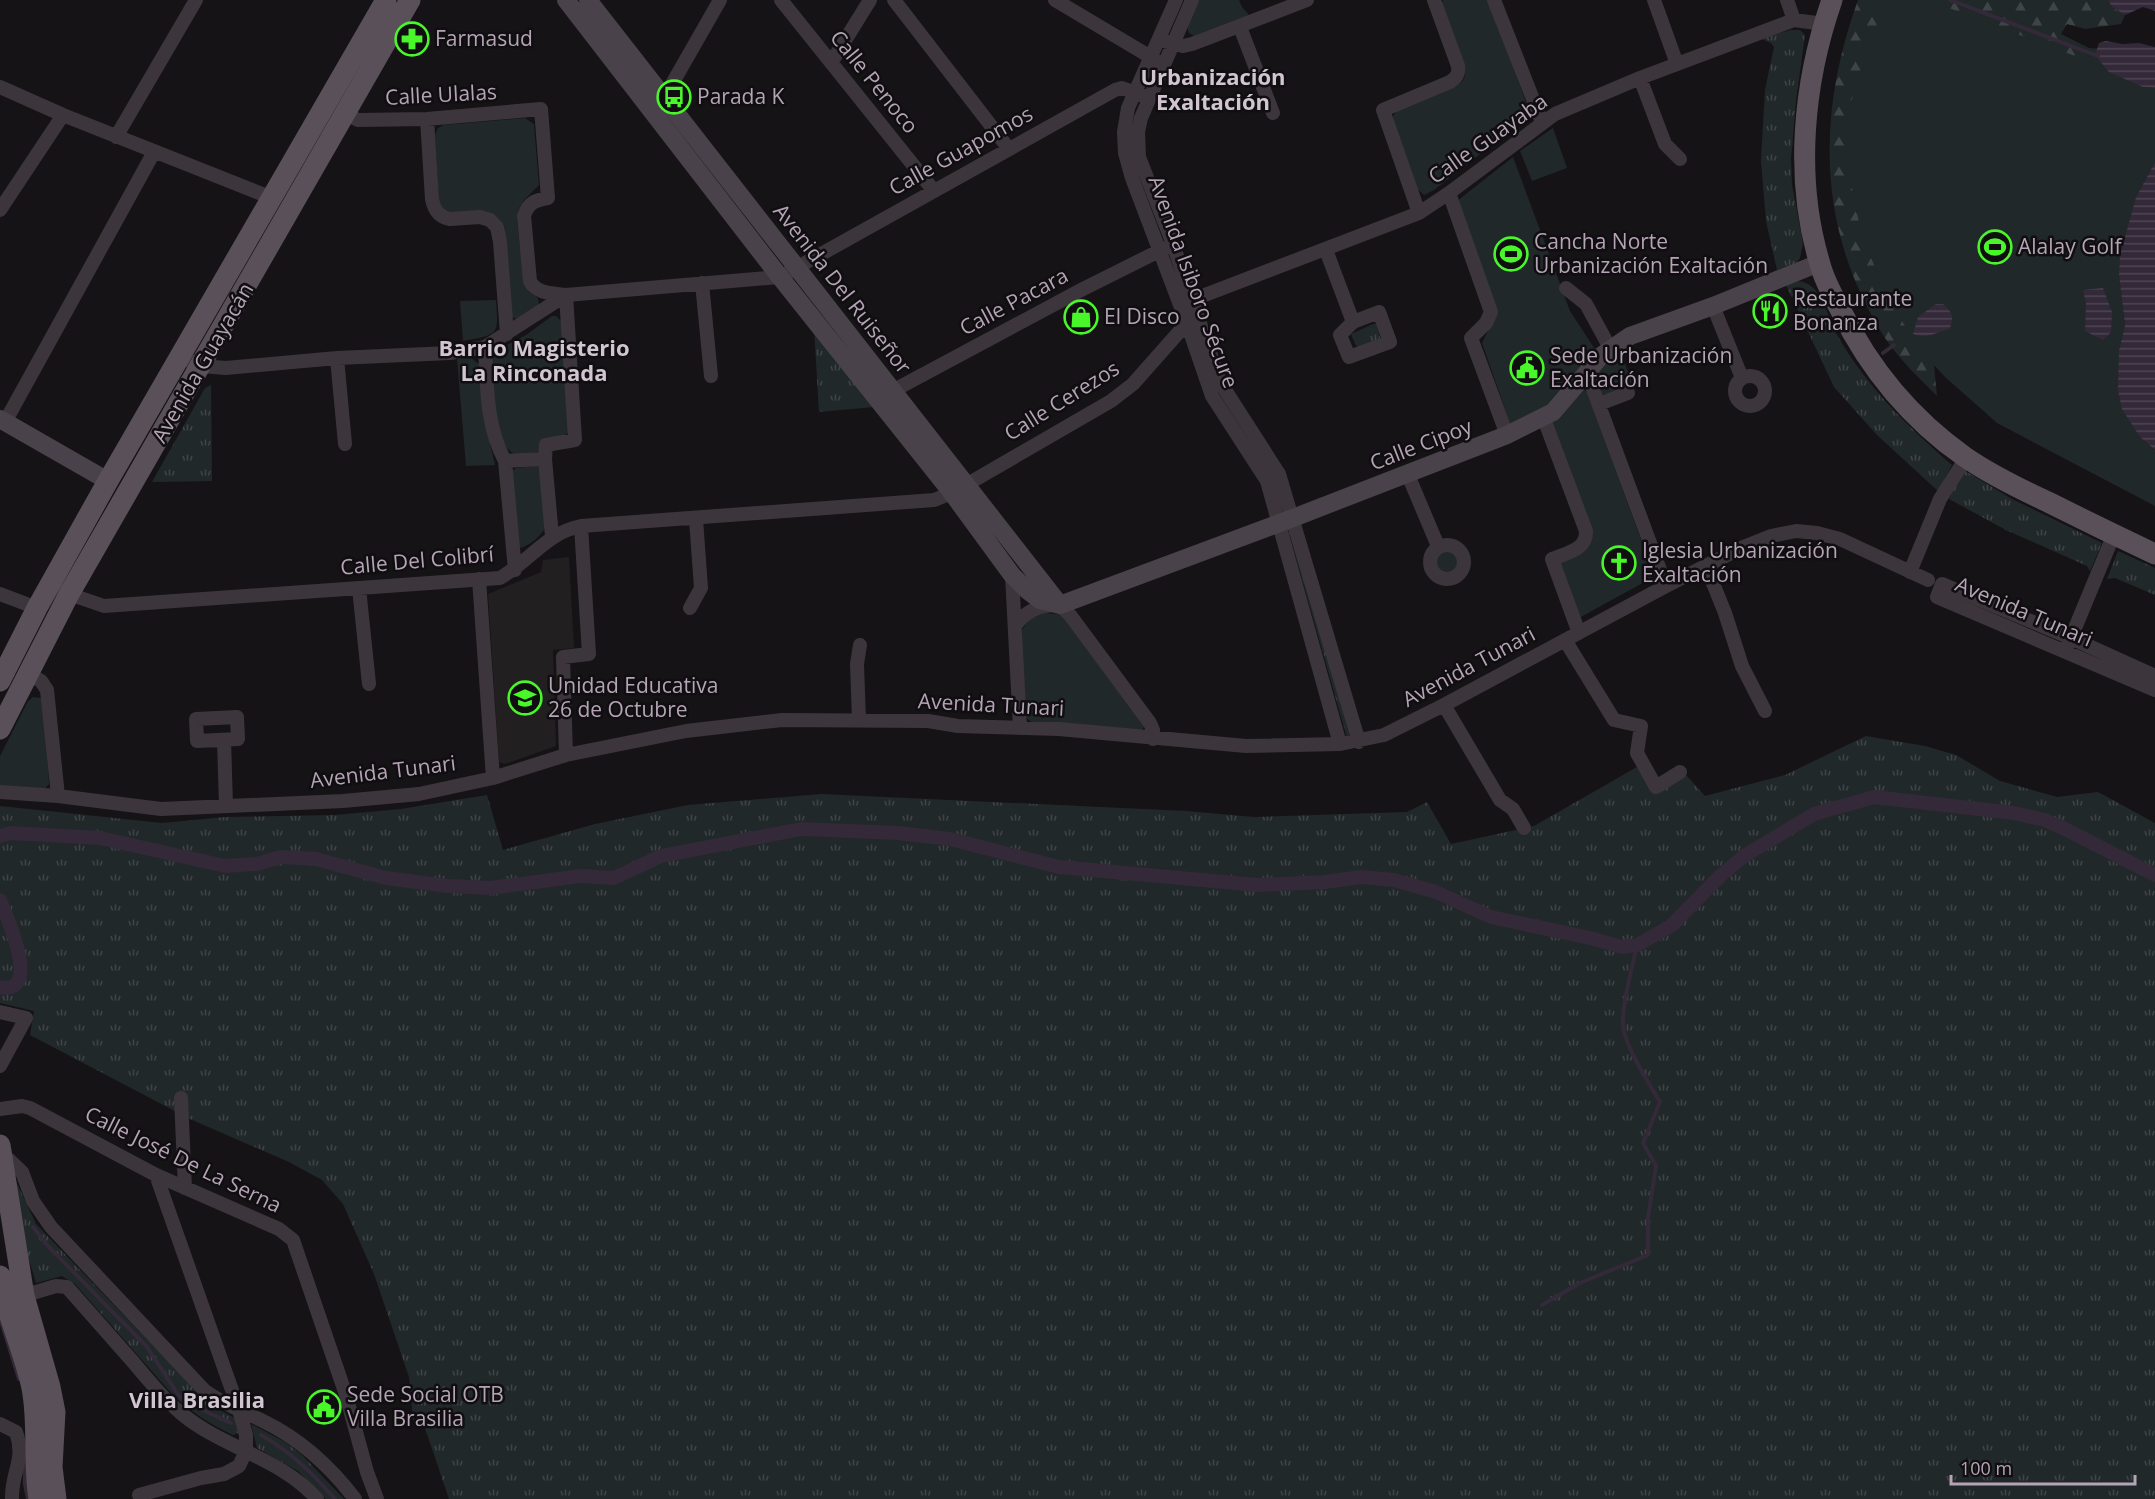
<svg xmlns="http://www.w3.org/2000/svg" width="2155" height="1499" viewBox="0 0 2155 1499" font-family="'Open Sans',sans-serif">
<defs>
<pattern id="grass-tufts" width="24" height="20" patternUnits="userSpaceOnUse" patternTransform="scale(1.5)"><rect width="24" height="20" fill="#21282a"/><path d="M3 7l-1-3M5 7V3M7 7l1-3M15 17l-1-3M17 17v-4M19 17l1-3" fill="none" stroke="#3f4447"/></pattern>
<pattern id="forest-firs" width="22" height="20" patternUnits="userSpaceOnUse" patternTransform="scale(1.5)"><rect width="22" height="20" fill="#21282a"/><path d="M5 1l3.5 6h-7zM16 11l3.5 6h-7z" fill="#3f4447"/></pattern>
<pattern id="water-rules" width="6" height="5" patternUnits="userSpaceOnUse" patternTransform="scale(1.5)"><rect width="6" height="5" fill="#332939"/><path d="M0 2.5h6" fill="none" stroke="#4e4553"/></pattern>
</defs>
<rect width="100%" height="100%" fill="#151315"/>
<path fill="#221f21" d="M569,557L574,648L553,650L556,746L505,764L499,762L488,594L541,572L543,560Z"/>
<path fill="url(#grass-tufts)" d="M1791,30H1800L1805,35L1796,101L1791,159L1792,185L1803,243L1800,258L1796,263L1777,270L1766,221L1761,161L1765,90L1774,47L1771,43L1760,38Z
M1797,281C1822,282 1826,314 1836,333C1865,385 1907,426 1952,465L1938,491L1877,435L1834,387L1785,283Z
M1373,324H1376L1380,337L1379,340L1359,347L1356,346L1351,334Z
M814,328L874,407L819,412Z
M211,385L212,481L152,482L205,388Z
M1964,470L2012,499L2102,543L2090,571L2087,566L2006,530L1949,499Z
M1290,525L1350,737L1347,738L1287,526Z
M1435 562a12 12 0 1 1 24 0a12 12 0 1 1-24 0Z
M2118,551L2155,568V595L2115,578L2107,579Z
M1866,736L1925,746L1956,755L2000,781L2057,797L2098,792L2155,823V1499H449L422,1419L413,1420L409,1377L374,1274L343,1204L322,1180L289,1162L190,1119L30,1035L34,1011L0,1003V806L162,823L225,817L335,815L401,809L487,795L503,850L595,824L688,805L821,794L1186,811L1254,817L1407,812L1427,802L1451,844L1534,826L1637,767L1652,793L1686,775L1705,796L1785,775Z
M14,1177L36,1224L210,1405L235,1418L238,1433L233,1435C210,1424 191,1412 172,1394L75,1284L62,1276L36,1283L22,1236Z
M251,1424L285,1442L303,1456L344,1499H326L298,1471L257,1448Z"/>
<path fill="url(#forest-firs)" d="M1858,0H2108L2112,7L2125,15L2121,24L2085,29L2067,24L2061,34L2089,48L2120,51L2127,73L1933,356L1937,396C1919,378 1899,359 1885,338C1817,231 1816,116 1858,0Z"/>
<path fill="#21282a" d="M1199,0H1239L1242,7L1249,15L1194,36L1189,33L1187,27Z
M1443,0H1489L1529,111L1525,119L1434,190L1424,195L1416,188L1392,118L1397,110C1411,104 1450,92 1460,83C1465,80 1465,75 1465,70L1441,7Z
M1885,0H1928L2088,61L2143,87L2155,88V162L2136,197L2119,276L2125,325L2119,350L2140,437L2155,450V506L1997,423L1945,377L1918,348L1888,297L1862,237L1852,188L1848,143L1850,105Z
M525,118L534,124L539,185L525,199L519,208L517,218L520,249L523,250L526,287L529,292L538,298L539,305L519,320L512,317L504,225C492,205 468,212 448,214L439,204L435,135L438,128L444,125Z
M1553,128L1567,168L1532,181L1520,151Z
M1513,157L1570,311L1596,351L1552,403L1511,426L1482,343L1496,315L1457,201Z
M496,300C499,337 498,334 463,341L460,301Z
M552,316H556L562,322L568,433L539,452L515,455L503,445L496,422L491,359L496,351L526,335Z
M1619,348L1633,385L1610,394L1601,395L1594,377Z
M470,357L479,364L484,417L495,465L466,466L457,359Z
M1583,389L1587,392L1653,573L1650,579L1579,618L1559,561L1585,549L1551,420Z
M537,466L540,468L545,528C541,536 528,547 519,548L512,471L516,468Z
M1046,613L1058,614L1066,617L1145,726L1140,732L1033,723L1025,717L1020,634C1026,621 1033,616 1046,613Z
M33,697L41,698L44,703L49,784L44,790L0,787V756L28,701Z"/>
<path fill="url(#water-rules)" d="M2108,0H2155V11L2143,7L2125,15L2112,7Z
M2106,41L2122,44L2139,43L2155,47V88L2143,87L2109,72L2095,55L2099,43Z
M2155,162V450L2140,437L2122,409L2118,390L2119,350L2125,325L2119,276L2120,256L2136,197Z
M2103,288L2112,312L2111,332L2103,340L2085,331L2086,303L2083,290Z
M1936,304H1943C1952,312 1954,316 1950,328C1938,333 1926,339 1913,334L1918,317Z"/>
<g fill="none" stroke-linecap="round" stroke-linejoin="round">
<path stroke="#332939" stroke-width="4" d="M1950,0L2098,56
M1883,353L1894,345
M33,1227L47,1245L147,1347L179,1396L198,1408L231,1423
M1542,1305L1580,1283L1648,1255V1218L1656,1166L1643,1143L1660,1102C1647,1080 1631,1056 1624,1032C1619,1012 1633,966 1637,945
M1,1321L19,1379
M261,1435C291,1452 312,1473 335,1499
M25,1458V1484L28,1499"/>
<path stroke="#332939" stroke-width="14" d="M0,836L11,833L100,838L225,866L257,864L281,857L316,859L386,878L448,886L491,888L580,876L614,878L661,856L801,829L898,833L950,839L1059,867L1257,885L1325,882L1361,877L1394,880L1436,892L1491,917L1590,938L1622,947L1637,945L1671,926L1719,877L1744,856L1814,814L1874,797L2014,813L2045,820L2065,829L2155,875
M0,900C6,915 43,996 0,987"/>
<path stroke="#3c363c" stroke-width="14" d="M781,0L934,191
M894,0L1009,149
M1055,0L1159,62
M1176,0L1128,108L1124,132L1125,153L1132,178L1188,326L1212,396L1267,481L1340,744
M1192,0L1141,118L1138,132L1139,157L1173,244L1220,382L1279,474L1359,742
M1494,0L1542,122
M1654,0L1677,64
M1787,0L1794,20
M1240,27L1273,113
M1164,41L1183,46L1192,44L1307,0
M831,63L870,0
M1640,78L1665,144L1680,159
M0,87L63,115L272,198
M659,102L664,98L720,0
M346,114L358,120L427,119L541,109L548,198C535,200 528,203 524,216L530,281C536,294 553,293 566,295
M427,119L432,199C434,210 439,217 450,219L480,217L490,220L497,227L500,242L507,334
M116,137L196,0
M1449,193L1491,312L1486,323L1471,338L1507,435
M0,210L63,115
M1419,213L1383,110L1450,82C1457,77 1459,74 1458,66L1434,0
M1326,250L1353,322
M702,283L711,376
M1566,288L1586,304L1610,348
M1184,303L1419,213L1449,193L1555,114L1640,78L1794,20L1824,24
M1713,306L1742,378
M1379,312L1390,342L1349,357L1340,335L1353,322Z
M485,347C487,386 486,426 505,461L515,570
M181,357L201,366L226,368L337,358L450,353L485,347L566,295L780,277L1115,90L1122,88L1150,98
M337,358L345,444
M1587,373L1666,586
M1735 391a15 15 0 1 1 30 0a15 15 0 1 1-30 0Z
M885,395L1083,289L1165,248
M1599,404L1628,393
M1544,419L1586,531C1587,550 1566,553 1552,559L1579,633
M5,422L154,152
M505,461L545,459
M1408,475L1438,546
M552,536L545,459L546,445L575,440L566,295
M1430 562a17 17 0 1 1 34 0a17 17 0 1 1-34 0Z
M1706,566L1725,613L1742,666L1765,711
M1910,572L1940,499L1966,458
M1012,575L1020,728
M479,579L493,778
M359,588L369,684
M0,594L37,608
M69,594L104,606L500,578C530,561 546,533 581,526L934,500L952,493L1111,401L1133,384L1179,332L1200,321
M690,608L701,588L696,519
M1015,626C1026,610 1041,604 1060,605L1070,615L1150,723L1153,730V739
M1565,640L1614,720L1641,726L1637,753L1656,787L1680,772
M2068,645L2114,534
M28,674L41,681L47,690L58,796
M2155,676L2071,638L1942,584L1937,597L2155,690
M1444,705L1500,800L1513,809L1524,828
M237,717L238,739L197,741L196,719Z
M859,720L857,664L860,645
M224,740L226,806
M566,755L563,657L589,654L581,526
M0,792L58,796L161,809L343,801L419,794L493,778L566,755L686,731L782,720L928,721L958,726L1059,729L1246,746L1340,744L1384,735L1444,705L1666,586L1741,548L1771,536L1796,531L1817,533L1840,539L1928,580
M0,1012L26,1018L0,1066
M181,1098L185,1188
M0,1109L22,1106L30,1108L156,1175L279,1229L293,1240L346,1395L367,1472L377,1499
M1,1152L22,1172L33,1201L51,1227L205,1391C223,1404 243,1411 263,1421C300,1439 330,1466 355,1499
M19,1297L56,1286L67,1287C90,1313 112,1338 134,1363C149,1381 164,1399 182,1414C223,1448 281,1458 317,1499
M0,1424L16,1432
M139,1495L201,1478L224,1474L239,1466L246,1451V1435L239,1410L156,1175
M12,1499C11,1472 26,1460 16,1432"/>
<path stroke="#4a424a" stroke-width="18" d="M566,0L780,277L952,493L1012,575L1027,590L1040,600L1060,605
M588,0L1060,605
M0,419L108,481
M1060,605L1293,518L1507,435L1553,412L1601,356L1630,336L1713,306L1819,263"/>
<path stroke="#595059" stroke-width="21" d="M1832,0C1803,83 1794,179 1820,264C1824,280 1832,294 1840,309C1869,368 1911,419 1965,457C1991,475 2020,489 2048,502C2084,520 2119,537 2155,554
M0,681L37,608L108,481L386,0
M0,729L69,594L410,0
M0,1145L24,1296L50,1387L55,1412L52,1467L56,1499
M0,1276C6,1315 24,1350 32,1388C39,1425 33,1462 39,1499"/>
</g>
<defs>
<symbol id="pharmacy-ring" viewBox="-11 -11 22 22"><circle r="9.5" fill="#100e10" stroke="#49f62a" stroke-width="1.5"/><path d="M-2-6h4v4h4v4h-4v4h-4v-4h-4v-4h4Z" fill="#49f62a"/></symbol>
<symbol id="bus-ring" viewBox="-11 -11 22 22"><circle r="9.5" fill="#100e10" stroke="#49f62a" stroke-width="1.5"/><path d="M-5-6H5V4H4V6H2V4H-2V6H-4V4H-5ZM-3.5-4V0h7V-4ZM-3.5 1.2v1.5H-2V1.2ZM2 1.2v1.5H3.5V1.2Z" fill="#49f62a"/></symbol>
<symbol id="stadium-ring" viewBox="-11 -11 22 22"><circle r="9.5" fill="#100e10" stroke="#49f62a" stroke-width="1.5"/><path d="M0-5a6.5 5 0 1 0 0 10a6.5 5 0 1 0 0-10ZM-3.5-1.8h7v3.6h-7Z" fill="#49f62a"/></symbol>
<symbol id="restaurant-ring" viewBox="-11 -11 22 22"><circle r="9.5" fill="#100e10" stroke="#49f62a" stroke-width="1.5"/><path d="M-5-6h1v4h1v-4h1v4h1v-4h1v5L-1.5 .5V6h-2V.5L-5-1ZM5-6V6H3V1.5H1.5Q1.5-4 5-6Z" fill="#49f62a"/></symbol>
<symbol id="shop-ring" viewBox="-11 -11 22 22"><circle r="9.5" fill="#100e10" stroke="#49f62a" stroke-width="1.5"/><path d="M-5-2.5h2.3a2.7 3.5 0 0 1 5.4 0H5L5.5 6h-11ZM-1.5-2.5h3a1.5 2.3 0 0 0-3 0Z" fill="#49f62a"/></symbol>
<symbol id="civic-ring" viewBox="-11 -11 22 22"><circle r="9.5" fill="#100e10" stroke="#49f62a" stroke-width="1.5"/><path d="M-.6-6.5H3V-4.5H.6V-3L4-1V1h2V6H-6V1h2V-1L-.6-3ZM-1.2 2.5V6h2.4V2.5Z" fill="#49f62a"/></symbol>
<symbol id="church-ring" viewBox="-11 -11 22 22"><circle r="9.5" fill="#100e10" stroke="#49f62a" stroke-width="1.5"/><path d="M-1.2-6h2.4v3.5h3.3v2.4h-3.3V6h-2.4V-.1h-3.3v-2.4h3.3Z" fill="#49f62a"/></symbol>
<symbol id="school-ring" viewBox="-11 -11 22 22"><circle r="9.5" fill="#100e10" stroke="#49f62a" stroke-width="1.5"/><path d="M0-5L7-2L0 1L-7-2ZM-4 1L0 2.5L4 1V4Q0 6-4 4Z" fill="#49f62a"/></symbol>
</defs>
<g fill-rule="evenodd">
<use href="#pharmacy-ring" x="393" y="20" width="38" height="38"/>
<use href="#bus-ring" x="655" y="78" width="38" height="38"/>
<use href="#stadium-ring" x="1976" y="228" width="38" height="38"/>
<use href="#stadium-ring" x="1492" y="235" width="38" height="38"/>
<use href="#restaurant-ring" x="1751" y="292" width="38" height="38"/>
<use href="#shop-ring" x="1062" y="298" width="38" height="38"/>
<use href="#civic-ring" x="1508" y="349" width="38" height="38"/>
<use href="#church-ring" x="1600" y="544" width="38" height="38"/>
<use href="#school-ring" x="506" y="679" width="38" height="38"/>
<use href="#civic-ring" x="305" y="1388" width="38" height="38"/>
</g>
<g text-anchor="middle" stroke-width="5" stroke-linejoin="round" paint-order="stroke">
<g font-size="21" fill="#b4a4b6" stroke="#100e10" text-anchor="start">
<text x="435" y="46">Farmasud</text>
<text x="697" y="104">Parada K</text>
<text x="1534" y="249">Cancha Norte<tspan x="1534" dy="24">Urbanización Exaltación</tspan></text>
<text x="2018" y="254">Alalay Golf</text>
<text x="1793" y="306">Restaurante<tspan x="1793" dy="24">Bonanza</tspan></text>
<text x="1104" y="324">El Disco</text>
<text x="1550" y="363">Sede Urbanización<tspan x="1550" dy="24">Exaltación</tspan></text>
<text x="1642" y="558">Iglesia Urbanización<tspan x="1642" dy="24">Exaltación</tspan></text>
<text x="548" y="693">Unidad Educativa<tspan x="548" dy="24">26 de Octubre</tspan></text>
<text x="347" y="1402">Sede Social OTB<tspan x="347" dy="24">Villa Brasilia</tspan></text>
</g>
<g font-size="21" fill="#b4a4b6" stroke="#100e10">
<text transform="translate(874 82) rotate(51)" y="7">Calle Penoco</text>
<text transform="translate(441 95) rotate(-3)" y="7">Calle Ulalas</text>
<text transform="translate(1488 139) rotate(-35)" y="7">Calle Guayaba</text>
<text transform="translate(961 151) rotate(-29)" y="7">Calle Guapomos</text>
<text transform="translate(1193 282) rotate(70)" y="7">Avenida Isiboro Sécure</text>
<text transform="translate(842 289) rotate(52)" y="7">Avenida Del Ruiseñor</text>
<text transform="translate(1014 302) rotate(-28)" y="7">Calle Pacara</text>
<text transform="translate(203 363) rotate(-60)" y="7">Avenida Guayacán</text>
<text transform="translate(1062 401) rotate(-32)" y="7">Calle Cerezos</text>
<text transform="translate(1421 445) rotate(-21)" y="7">Calle Cipoy</text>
<text transform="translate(417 561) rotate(-5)" y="7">Calle Del Colibrí</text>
<text transform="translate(2024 612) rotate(23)" y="7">Avenida Tunari</text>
<text transform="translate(1469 667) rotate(-28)" y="7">Avenida Tunari</text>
<text transform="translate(991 705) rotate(3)" y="7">Avenida Tunari</text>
<text transform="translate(383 772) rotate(-7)" y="7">Avenida Tunari</text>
<text transform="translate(183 1160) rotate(26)" y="7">Calle José De La Serna</text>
</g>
<g font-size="22" font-weight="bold" fill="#d1c5d2" stroke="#100e10">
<text x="1213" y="85">Urbanización<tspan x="1213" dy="25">Exaltación</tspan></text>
<text x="534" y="356">Barrio Magisterio<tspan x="534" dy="25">La Rinconada</tspan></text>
<text x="197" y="1408">Villa Brasilia</text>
</g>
</g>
<path d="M1951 1475v9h184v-9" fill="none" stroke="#b4a4b6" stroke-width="3"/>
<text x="1960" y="1475" font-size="18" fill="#b4a4b6" stroke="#100e10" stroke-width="4.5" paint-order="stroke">100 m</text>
</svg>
